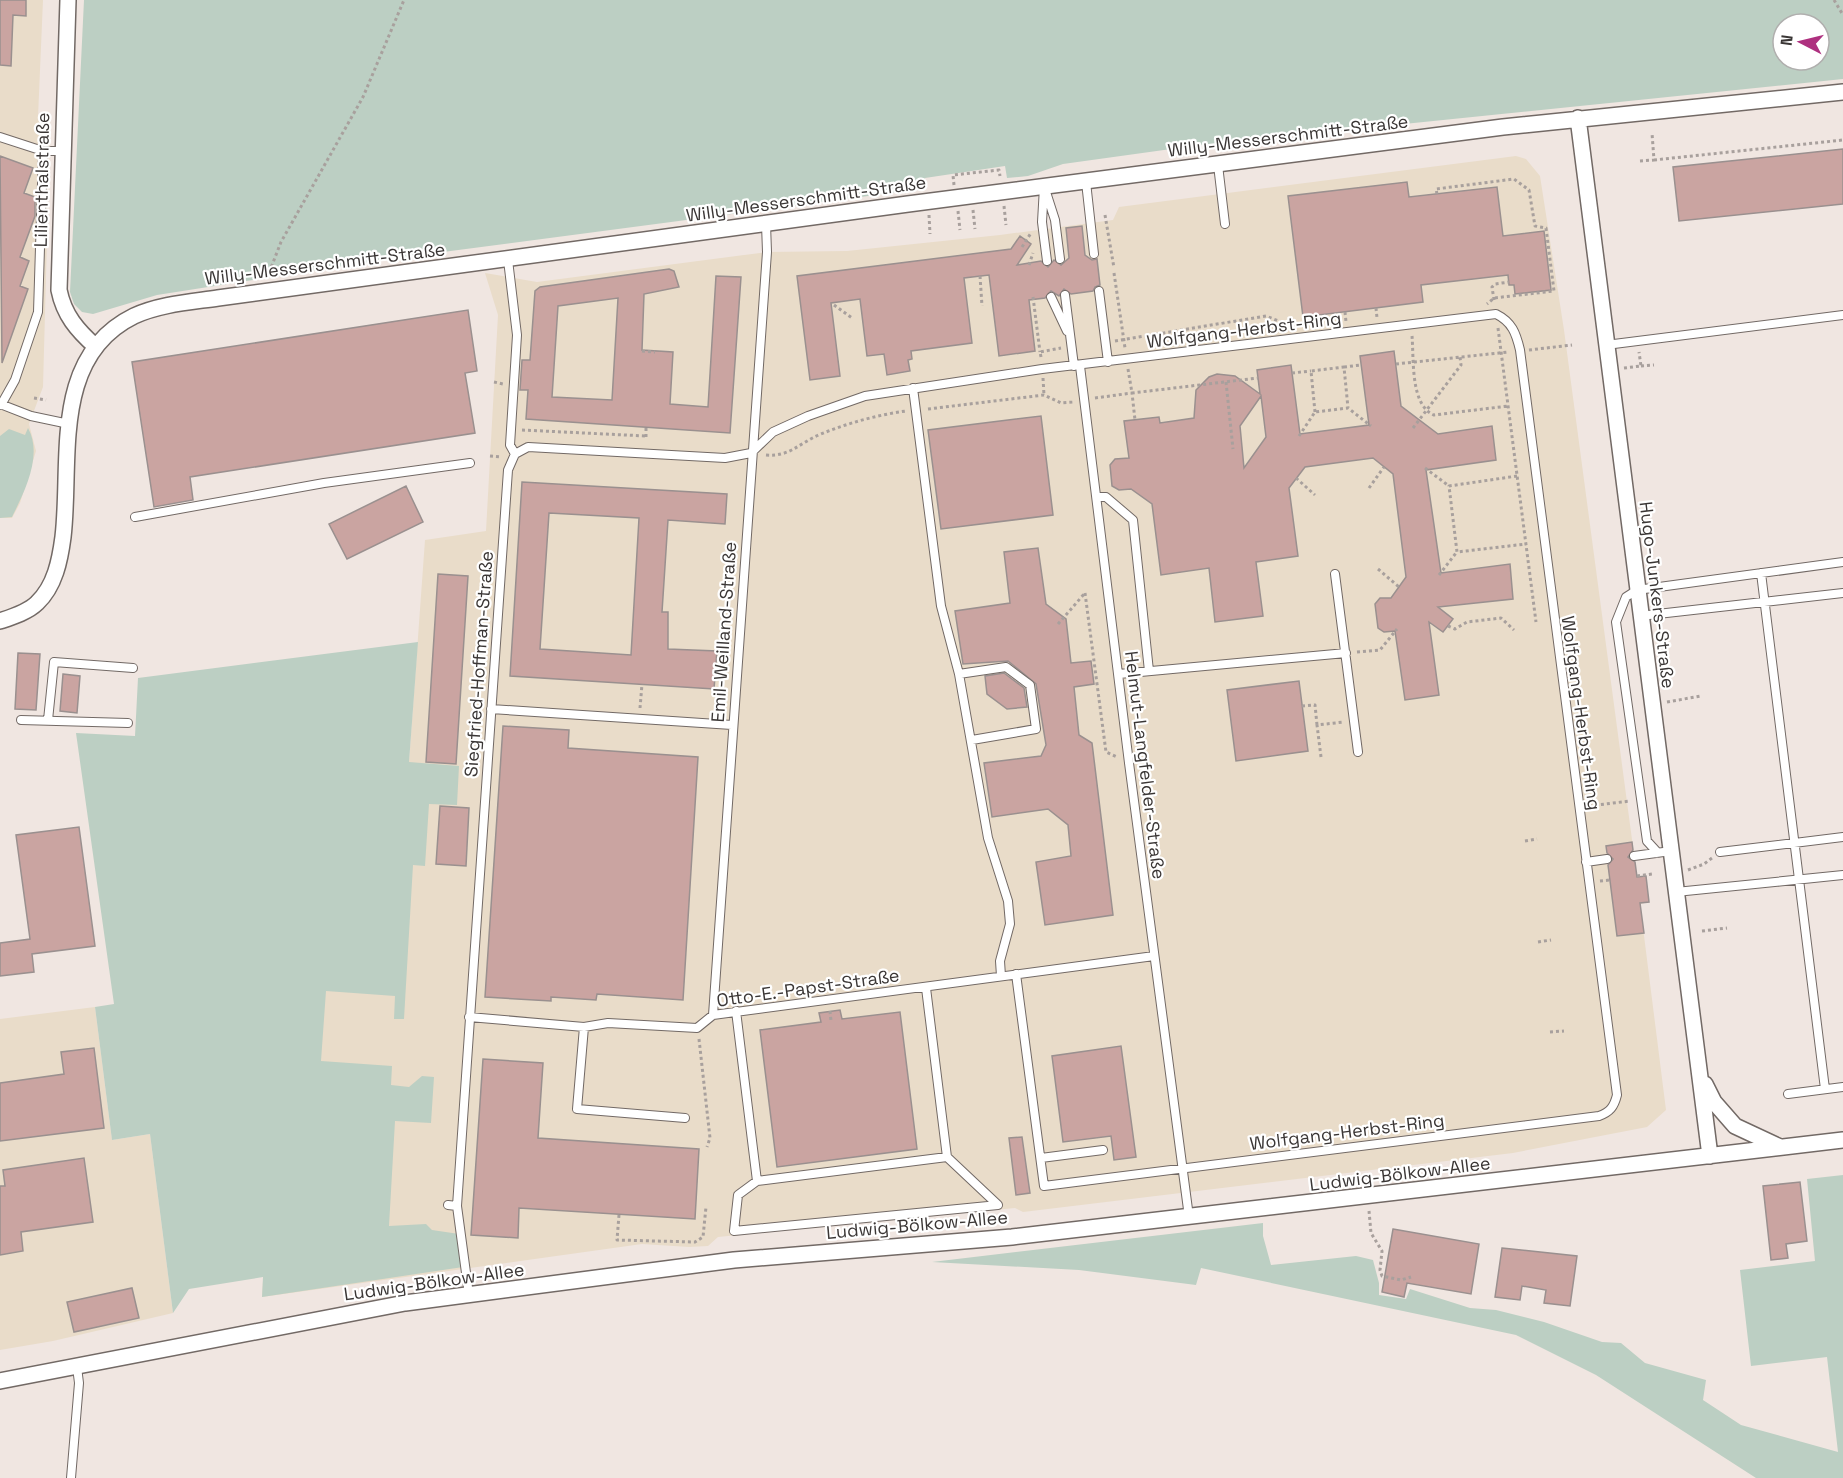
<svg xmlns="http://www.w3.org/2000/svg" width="1843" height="1478" viewBox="0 0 1843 1478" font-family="'Space Grotesk',sans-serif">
<rect width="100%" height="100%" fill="#f0e6e1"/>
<path fill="#e9dcc9" d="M0,0H43L38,117L50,129L43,387L29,424L36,451L20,503L12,518H0Z
M1516,156L1526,159L1540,176L1564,330L1637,877L1646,876L1649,902L1640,904L1666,1110L1647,1127L1513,1153L1023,1212L1015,1208L718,1237L708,1246L689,1247L642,1244L262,1297L296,756L409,762L425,540L486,531L498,315L485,273L537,282L767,252L847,251L1000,235L1113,220L1119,207Z
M95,1007L112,1140L150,1134L173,1313L53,1341L0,1350V1019Z"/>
<path fill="#bccfc3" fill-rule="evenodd" d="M84,0H1843V79L1200,145L1063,164L1028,176L1007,178L1005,166L925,178L921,189L382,260L157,295L93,314L82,312L74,304L70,292ZM1783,24H1819V60H1783Z
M28,428C43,455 25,491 12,517L0,518V436L9,429L25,435Z
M418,642L409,762L459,766L457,805L429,804L425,866L413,865L404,1019H394L395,996L326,991L321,1061L392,1066L391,1085L409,1087L422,1076L434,1077L431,1123L395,1121L389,1226L426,1224L432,1230L459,1234L463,1267L262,1297L263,1277L189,1289L173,1313L150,1134L112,1140L95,1007L114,1004L76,733L135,736L138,678Z
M1843,1175V1478H1756L1596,1375L1516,1335L1201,1268L1196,1285L1079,1270L932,1262L1263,1223V1236L1271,1265L1356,1256L1373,1260L1379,1283V1295L1406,1299L1410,1289L1470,1308L1496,1310L1544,1322L1602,1342L1621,1343L1645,1363L1706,1380L1703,1400L1741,1425L1838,1452L1827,1357L1751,1366L1740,1270L1815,1261L1807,1179Z"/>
<path fill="#caa4a1" stroke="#9a908f" stroke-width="1.5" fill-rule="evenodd" d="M0,0H26V16L13,15L11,66L0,65Z
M1843,149V204L1679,221L1673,167Z
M0,156L33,168L24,193L35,197V216L20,257L29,261L20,286L28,289L2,363Z
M1407,182L1409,197L1497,187L1503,236L1544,231L1551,290L1515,294L1514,285H1509L1508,275L1421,285L1423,302L1303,317L1288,196Z
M1082,226L1085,255L1092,260L1097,259L1100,285L1095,287L1093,291L1071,294L1064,289L1059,296L1051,291L1045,298L1029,300L1035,351L999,356L989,275L964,278L972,343L911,351L912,359L908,360L910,371L887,375L884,354L867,356L860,299L831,303L840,376L810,380L797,276L1011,249L1020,236L1031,244L1017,265L1041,261L1048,267L1054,260L1061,265L1069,258L1066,228Z
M669,269L674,271L679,287L644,294L642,350L673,352L670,404L708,407L716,276L741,277L730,433L526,419L528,390H520L522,360H530L535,291L540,287ZM618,298L612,400L552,397L558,306Z
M468,310L477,371L465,373L475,433L190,477L193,500L154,507L132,362Z
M1394,351L1401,406L1438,434L1492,426L1496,460L1426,470L1441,573L1510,564L1513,599L1438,607L1453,619L1443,632L1429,622L1439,695L1405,700L1395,631L1384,632L1378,628L1375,604L1380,598H1391L1406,577L1393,474L1373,458L1305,467L1289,488L1298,556L1256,562L1263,616L1215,622L1209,568L1161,575L1152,504L1131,489L1119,490L1112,486L1110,465L1115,459L1129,458L1124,421L1159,417L1160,423L1194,418L1196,390L1209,377L1217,374L1235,376L1260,394L1257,370L1291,365L1300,434L1369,425L1360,356ZM1261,396L1266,437L1244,468L1240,426Z
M1041,416L1053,515L941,529L928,430Z
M522,482L727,494L725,524L668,520L662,612H668V649L717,651L714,689L510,676ZM549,513L639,518L631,655L540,649Z
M406,486L423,522L347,559L329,524Z
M1038,548L1046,604L1066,619L1071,663L1091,661L1094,684L1074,687L1079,735L1092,743L1113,915L1045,925L1036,862L1071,856L1068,825L1048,809L992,817L984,763L1041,756L1046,745L1036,684L1008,661L963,664L955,611L1010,603L1004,552Z
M438,574L468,576L456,764L426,762Z
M18,653L40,654L36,710L15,709Z
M1004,673L1024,688L1027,707L1007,709L987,694L985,676Z
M63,674L80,676L77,713L60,711Z
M1299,681L1308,751L1236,761L1227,690Z
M503,726L569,730L568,748L698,757L683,1000L597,994L596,1000L551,997V1001L485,997Z
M440,806L469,808L466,866L436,864Z
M79,827L95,946L32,954L34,972L0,976V943L30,939L16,835Z
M1632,842L1633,850L1628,857L1635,862L1637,877L1646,876L1649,902L1640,903L1644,933L1617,936L1608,865L1613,859L1607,853L1606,846Z
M840,1010L842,1019L900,1012L917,1149L777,1167L760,1030L821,1022L819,1013Z
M1121,1046L1136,1157L1114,1160L1111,1136L1063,1142L1052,1056Z
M94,1048L104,1128L0,1141V1083L64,1074L61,1052Z
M483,1059L543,1063L538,1138L699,1149L695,1219L519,1208L518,1238L471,1235Z
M1022,1137L1030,1193L1016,1195L1009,1138Z
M84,1158L93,1222L21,1232L23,1251L0,1255V1186H5L3,1170Z
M1800,1182L1807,1241L1786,1244L1788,1258L1771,1260L1763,1186Z
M1393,1229L1479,1244L1471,1294L1407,1283L1404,1297L1382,1292Z
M1502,1248L1577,1256L1570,1306L1544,1303L1546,1290L1522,1286L1520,1300L1495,1297Z
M132,1288L139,1318L74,1332L67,1302Z"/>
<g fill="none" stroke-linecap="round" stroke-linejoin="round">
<defs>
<path id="service" d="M0,137L43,151L38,312L15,380L1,405
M43,151H62
M1218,165L1225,224
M1086,182L1094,254
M1044,187L1042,222L1047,261
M1046,192L1055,220L1060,259
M508,260L517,335L510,445L515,454
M1099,291L1108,362
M1065,295L1074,366
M1051,297L1067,331
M1606,345L1843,315
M1080,366L1129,763L1189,1217
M913,388L941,606L959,674L988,838L1008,901L1010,924L1000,961L1001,976
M0,404L31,416L69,424
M1097,497H1106L1133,520L1149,671
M135,517L324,483L470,463
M1761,573L1825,1089
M1335,574L1358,752
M1640,616L1843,593
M959,674L1006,667L1030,685L1036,729L972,740
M1119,674L1346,653
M491,709L732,725
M21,720L128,723
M48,720L54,662L133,668
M1720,852L1843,837
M1658,853L1647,841L1616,622L1626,597L1637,590L1843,562
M1634,856L1671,851
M1586,862L1607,859
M1676,892L1843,875
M736,1011L757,1181L947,1157L926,988
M713,1015L767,252L766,224
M469,1017L584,1027L608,1023L697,1028L713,1015L1154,956
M584,1027L577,1109L685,1118
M1788,1094L1843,1087
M1041,1158L1103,1150
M757,1181L738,1195L734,1231L998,1205L947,1157
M448,1205L457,1206L508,470L515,454L528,447L725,458L751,453L773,432L808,416L865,396L1042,369L1496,314C1512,322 1516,333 1520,350L1617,1095C1614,1107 1610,1112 1599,1116L1044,1186L1016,974
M457,1206L469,1295
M71,1478L79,1383L77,1367"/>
<path id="minor" d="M68,0L59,290C64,315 77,330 96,347
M1578,118L1710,1156
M0,621C12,617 28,612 37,603C55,586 60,560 63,537C72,461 50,357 134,316C160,304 191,302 218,298L908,204L1503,127L1843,92
M1705,1084L1714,1102L1735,1126L1780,1147
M0,1381L405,1303L734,1260L1012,1237L1843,1140"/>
</defs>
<use href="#service" stroke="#726965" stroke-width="10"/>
<use href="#minor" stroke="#726965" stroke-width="18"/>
<path stroke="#a8a09d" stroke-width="3" stroke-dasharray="3 3" stroke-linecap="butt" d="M1834,0L1843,15
M1654,160L1843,140
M1640,161L1654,160L1652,133
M954,185L953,175L999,170L1000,176
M1437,194L1436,189L1514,179L1529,190L1535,226L1546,228L1554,291L1494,298L1487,304
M1004,206L1006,225
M973,210L975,229
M958,211L960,230
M929,215L930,234
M1105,215L1114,268
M1022,247L1031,233
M1029,265L1033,253
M1114,273L1125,348
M980,276L982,306
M267,278L281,242L363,97L404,0
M1033,297L1040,352
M1494,300L1492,287L1495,284L1509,282
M834,305L852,318
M1376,308L1377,318
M1345,312L1346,322
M1498,328L1536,622
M1412,336C1414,359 1410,405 1434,415L1508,406
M1115,341L1266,316L1291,326
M1529,350L1572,345
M642,351L655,352
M1041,357L1040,352L1061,348
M1396,364L1508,352
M1641,366L1654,365
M1344,367L1361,365
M1624,368L1641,366L1639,352
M1128,369L1132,393L1258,378
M1292,373L1311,371
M1043,378L1044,395
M494,382L503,384
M1226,382L1233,449
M34,398L46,400
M1095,398L1132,393L1135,420
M928,409L1044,395L1061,403L1074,402
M1315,412L1311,371L1344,367L1348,408
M1413,428L1461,365L1460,357
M522,430L646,436
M1299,436L1315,412L1348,408L1371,426
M646,437V427
M766,455C790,457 799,443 821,434C848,423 877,415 906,411
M490,456L501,457
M1425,468L1449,486
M1517,476L1449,486L1457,552L1526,544
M1296,478L1315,495
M1369,488L1384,467
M1378,569L1399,587
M1439,575L1456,553
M1085,593L1106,752L1117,757
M1058,624L1085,593
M1448,626L1455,629L1467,622L1501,618L1514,630
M1357,652L1380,650L1397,629
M1667,702L1701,696
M1302,706L1315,705L1317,725
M640,708L642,684
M1321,757L1317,725L1344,722
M1589,806L1630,801
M1525,841L1537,839
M1688,870L1704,864L1712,858
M1637,876L1652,874
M1600,881L1610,880
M1702,931L1727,928
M1538,942L1551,940
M830,1011L831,1021
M1550,1032L1564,1031
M699,1039L710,1138L707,1147
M1369,1211L1371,1233L1382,1251L1380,1270L1382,1276L1401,1280L1411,1277
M619,1215L617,1240L695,1242L703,1237L706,1207"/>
<use href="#service" stroke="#fff" stroke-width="8"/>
<use href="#minor" stroke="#fff" stroke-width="15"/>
</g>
<g text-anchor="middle" stroke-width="4.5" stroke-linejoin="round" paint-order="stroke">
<g font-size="18" fill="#3a3635" stroke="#fff">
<text transform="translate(1288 136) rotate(-7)" y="6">Willy-Messerschmitt-Straße</text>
<text transform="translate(42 180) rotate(-89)" y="6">Lilienthalstraße</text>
<text transform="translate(806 199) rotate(-8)" y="6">Willy-Messerschmitt-Straße</text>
<text transform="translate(325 264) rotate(-7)" y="6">Willy-Messerschmitt-Straße</text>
<text transform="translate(1244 330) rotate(-7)" y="6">Wolfgang-Herbst-Ring</text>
<text transform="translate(1657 595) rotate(83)" y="6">Hugo-Junkers-Straße</text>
<text transform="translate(724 632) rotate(-86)" y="6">Emil-Weilland-Straße</text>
<text transform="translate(479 664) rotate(-86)" y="6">Siegfried-Hoffman-Straße</text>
<text transform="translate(1581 713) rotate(82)" y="6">Wolfgang-Herbst-Ring</text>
<text transform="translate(1145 765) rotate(83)" y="6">Helmut-Langfelder-Straße</text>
<text transform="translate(808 988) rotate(-8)" y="6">Otto-E.-Papst-Straße</text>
<text transform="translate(1347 1132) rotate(-7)" y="6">Wolfgang-Herbst-Ring</text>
<text transform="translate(1400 1174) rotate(-7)" y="6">Ludwig-Bölkow-Allee</text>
<text transform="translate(917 1225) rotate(-5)" y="6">Ludwig-Bölkow-Allee</text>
<text transform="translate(434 1282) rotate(-8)" y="6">Ludwig-Bölkow-Allee</text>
</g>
</g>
<g transform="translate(1801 42) rotate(277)"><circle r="28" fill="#ffffff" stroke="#b0afae" stroke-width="1.5"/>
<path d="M0-4.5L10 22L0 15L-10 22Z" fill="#ae307f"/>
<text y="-9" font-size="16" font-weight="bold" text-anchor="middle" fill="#3a3635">N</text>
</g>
</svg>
